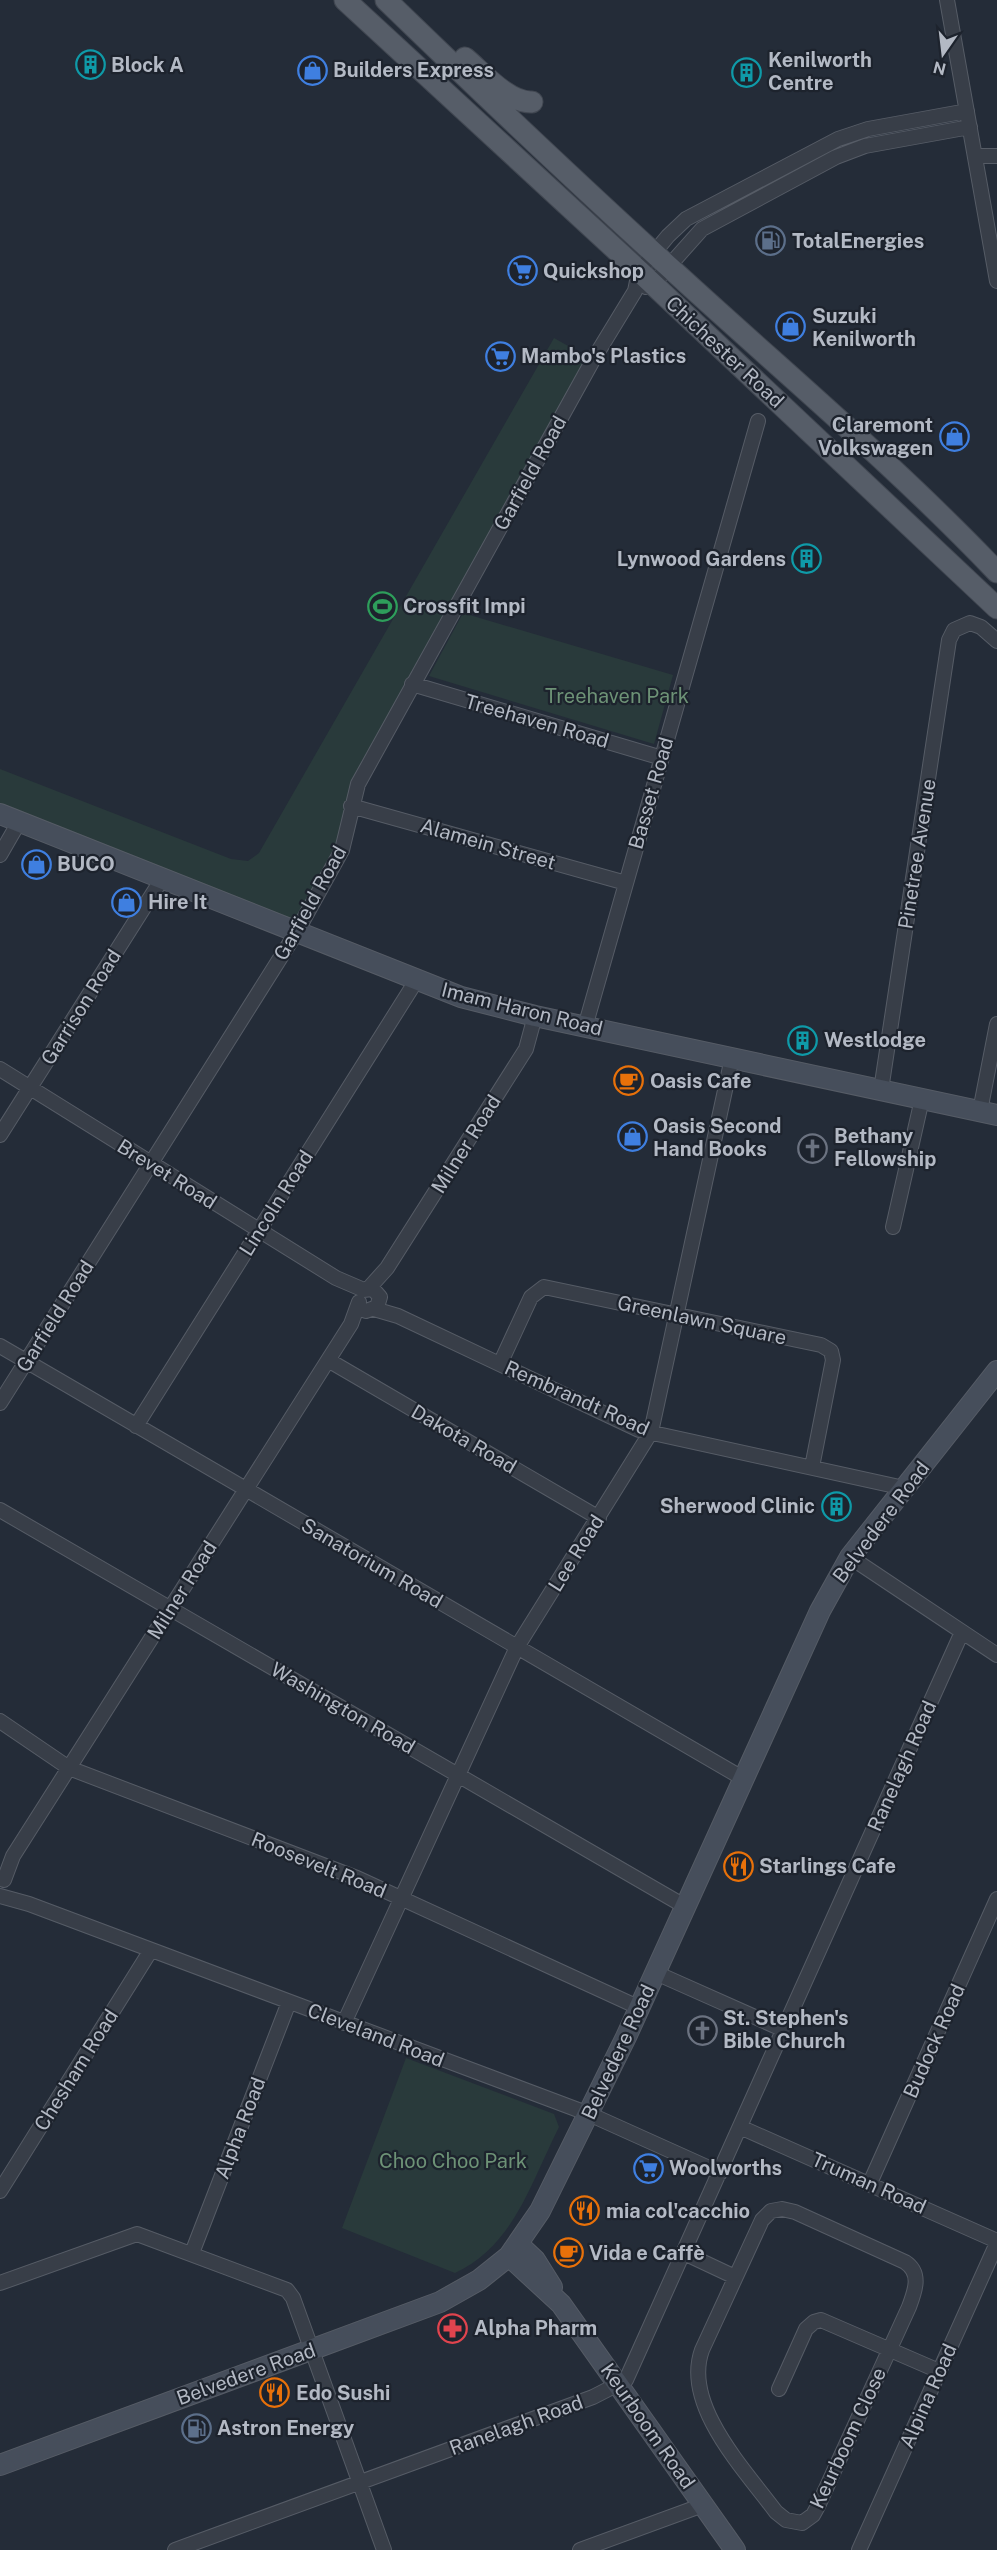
<svg xmlns="http://www.w3.org/2000/svg" width="997" height="2550" viewBox="0 0 997 2550" font-family="'Public Sans',sans-serif">
<rect width="100%" height="100%" fill="#242c38"/>
<path fill="#293a3b" d="M554,338L593,360L358,784L346,838L296,933L0,814V769L231,859L248,861L259,853Z
M463,613L673,675L654,744L429,676Z
M406,2058L554,2114L559,2127C531,2182 514,2246 455,2273L342,2228Z"/>
<g fill="none" stroke-linecap="round" stroke-linejoin="round">
<defs>
<path id="street" d="M947,0L997,281
M976,156H997
M646,287L653,284L702,229L836,157L865,146L970,127
M412,684L662,758
M351,806L626,883
M0,855L19,822
M585,1027L758,421
M0,1069L336,1278L364,1290
M881,1090L949,640L954,630L970,623L981,627L997,641
M980,1111L997,1024
M0,1135L162,879
M893,1227L922,1099
M369,1288L387,1268L526,1049L535,1016
M363,1290L373,1289L380,1297L377,1307L366,1311
M374,1309L398,1316L639,1430L904,1488
M0,1346L744,1779
M328,1360L599,1518
M500,1364L531,1297L544,1287L821,1345L831,1351L833,1360L812,1467
M0,1403L296,933L342,850L358,784L593,360L635,291L639,271L668,236L686,219L838,139L868,129L967,111
M136,1426L416,981
M0,1510L686,1907
M850,1557L997,1655
M0,1721L69,1768L357,1878L640,2008
M4,1880L13,1856L351,1324L359,1302
M0,1896L29,1904L589,2114L720,2173
M656,1973L784,2030
M344,2023L517,1647L651,1432L732,1058
M740,2127L997,2241
M870,2183L997,1899
M0,2191L151,1950
M782,2209L795,2212L905,2262C922,2273 915,2291 909,2307L818,2506L813,2515L802,2523L786,2520L776,2512C745,2470 682,2405 702,2350L762,2220L771,2211Z
M192,2253L289,2002
M684,2253L735,2277
M0,2283L137,2234L287,2290L293,2298L384,2550
M779,2389L806,2329L814,2322L821,2320L939,2371
M175,2550L593,2397L626,2380L962,1632
M580,2550L703,2505
M859,2550L997,2243"/>
<path id="secondary" d="M0,814L461,997L535,1016L997,1115
M519,2245L535,2260L552,2287
M509,2256L561,2304L735,2550
M0,2465L440,2302L479,2280L509,2256L540,2211L626,2037L820,1611L850,1557L997,1371"/>
<path id="primary" d="M345,0L639,271L997,608
M386,0C482,93 580,186 679,276C786,374 897,467 997,572
M465,58C482,72 508,103 532,102"/>
</defs>
<use href="#street" stroke="#565c66" stroke-width="16"/>
<use href="#secondary" stroke="#565c66" stroke-width="22"/>
<use href="#primary" stroke="#414751" stroke-width="23"/>
<use href="#street" stroke="#383e48" stroke-width="14"/>
<use href="#secondary" stroke="#464e5b" stroke-width="20"/>
<use href="#primary" stroke="#565d68" stroke-width="21"/>
</g>
<defs>
<symbol id="building-ring" viewBox="-11 -11 22 22"><circle r="9.5" fill="#1d232d" stroke="#0f9aa8" stroke-width="1.5"/><path d="M-4-6H4V6H1V3H-1V6H-4ZM-2.5-4.3h1.7v1.8h-1.7ZM.8-4.3h1.7v1.8H.8ZM-2.5-1h1.7V.8h-1.7ZM.8-1h1.7V.8H.8Z" fill="#0f9aa8"/></symbol>
<symbol id="shop-ring" viewBox="-11 -11 22 22"><circle r="9.5" fill="#1d232d" stroke="#3f7fe0" stroke-width="1.5"/><path d="M-5-2.5h2.3a2.7 3.5 0 0 1 5.4 0H5L5.5 6h-11ZM-1.5-2.5h3a1.5 2.3 0 0 0-3 0Z" fill="#3f7fe0"/></symbol>
<symbol id="fuel-ring" viewBox="-11 -11 22 22"><circle r="9.5" fill="#1d232d" stroke="#5c6f8a" stroke-width="1.5"/><path d="M-5.5-6h7V0h2V4h1.3V-2.5L3-4.5l.8-.8L6-3V5H2.5V1h-1V6h-7ZM-4.2-4.7v3.2H.2V-4.7Z" fill="#5c6f8a"/></symbol>
<symbol id="supermarket-ring" viewBox="-11 -11 22 22"><circle r="9.5" fill="#1d232d" stroke="#3f7fe0" stroke-width="1.5"/><path d="M-6-5.5h2.5l.6 2H6L4.5 2H-2.5L-4.4-4H-6ZM-1.5 3.2a1.3 1.3 0 1 0 .1 0ZM3 3.2a1.3 1.3 0 1 0 .1 0Z" fill="#3f7fe0"/></symbol>
<symbol id="stadium-ring" viewBox="-11 -11 22 22"><circle r="9.5" fill="#1d232d" stroke="#2e9e5b" stroke-width="1.5"/><path d="M0-5a6.5 5 0 1 0 0 10a6.5 5 0 1 0 0-10ZM-3.5-1.8h7v3.6h-7Z" fill="#2e9e5b"/></symbol>
<symbol id="cafe-ring" viewBox="-11 -11 22 22"><circle r="9.5" fill="#1d232d" stroke="#e8710a" stroke-width="1.5"/><path d="M-5.5-4.5H6V0H3Q3 3.5 0 3.5H-2.5Q-5.5 3.5-5.5 0ZM3-3.2v2h1.7v-2ZM-6 4.5H4V6H-6Z" fill="#e8710a"/></symbol>
<symbol id="church-ring" viewBox="-11 -11 22 22"><circle r="9.5" fill="#1d232d" stroke="#6b7280" stroke-width="1.5"/><path d="M-1.2-6h2.4v3.5h3.3v2.4h-3.3V6h-2.4V-.1h-3.3v-2.4h3.3Z" fill="#6b7280"/></symbol>
<symbol id="restaurant-ring" viewBox="-11 -11 22 22"><circle r="9.5" fill="#1d232d" stroke="#e8710a" stroke-width="1.5"/><path d="M-5-6h1v4h1v-4h1v4h1v-4h1v5L-1.5 .5V6h-2V.5L-5-1ZM5-6V6H3V1.5H1.5Q1.5-4 5-6Z" fill="#e8710a"/></symbol>
<symbol id="pharmacy-ring" viewBox="-11 -11 22 22"><circle r="9.5" fill="#1d232d" stroke="#e0444e" stroke-width="1.5"/><path d="M-2-6h4v4h4v4h-4v4h-4v-4h-4v-4h4Z" fill="#e0444e"/></symbol>
</defs>
<g fill-rule="evenodd">
<use href="#building-ring" x="74" y="48" width="33" height="33"/>
<use href="#shop-ring" x="296" y="54" width="33" height="33"/>
<use href="#building-ring" x="730" y="56" width="33" height="33"/>
<use href="#fuel-ring" x="754" y="224" width="33" height="33"/>
<use href="#supermarket-ring" x="506" y="254" width="33" height="33"/>
<use href="#shop-ring" x="774" y="310" width="33" height="33"/>
<use href="#supermarket-ring" x="484" y="340" width="33" height="33"/>
<use href="#shop-ring" x="938" y="420" width="33" height="33"/>
<use href="#building-ring" x="790" y="542" width="33" height="33"/>
<use href="#stadium-ring" x="366" y="590" width="33" height="33"/>
<use href="#shop-ring" x="20" y="848" width="33" height="33"/>
<use href="#shop-ring" x="110" y="886" width="33" height="33"/>
<use href="#building-ring" x="786" y="1024" width="33" height="33"/>
<use href="#cafe-ring" x="612" y="1064" width="33" height="33"/>
<use href="#shop-ring" x="616" y="1120" width="33" height="33"/>
<use href="#church-ring" x="796" y="1132" width="33" height="33"/>
<use href="#building-ring" x="820" y="1490" width="33" height="33"/>
<use href="#restaurant-ring" x="722" y="1850" width="33" height="33"/>
<use href="#church-ring" x="686" y="2014" width="33" height="33"/>
<use href="#supermarket-ring" x="632" y="2152" width="33" height="33"/>
<use href="#restaurant-ring" x="568" y="2194" width="33" height="33"/>
<use href="#cafe-ring" x="552" y="2236" width="33" height="33"/>
<use href="#pharmacy-ring" x="436" y="2312" width="33" height="33"/>
<use href="#restaurant-ring" x="258" y="2376" width="33" height="33"/>
<use href="#fuel-ring" x="180" y="2412" width="33" height="33"/>
</g>
<g text-anchor="middle" stroke-width="4.5" stroke-linejoin="round" paint-order="stroke">
<g font-size="20" font-weight="bold" fill="#b3b9c4" stroke="#1d232d" text-anchor="start">
<text x="768" y="67">Kenilworth<tspan x="768" dy="23">Centre</tspan></text>
<text x="111" y="72">Block A</text>
<text x="333" y="77">Builders Express</text>
<text x="792" y="248">TotalEnergies</text>
<text x="543" y="278">Quickshop</text>
<text x="812" y="323">Suzuki<tspan x="812" dy="23">Kenilworth</tspan></text>
<text x="521" y="363">Mambo's Plastics</text>
<text x="933" y="432" text-anchor="end">Claremont<tspan x="933" dy="23">Volkswagen</tspan></text>
<text x="786" y="566" text-anchor="end">Lynwood Gardens</text>
<text x="403" y="613">Crossfit Impi</text>
<text x="57" y="871">BUCO</text>
<text x="148" y="909">Hire It</text>
<text x="824" y="1047">Westlodge</text>
<text x="650" y="1088">Oasis Cafe</text>
<text x="653" y="1133">Oasis Second<tspan x="653" dy="23">Hand Books</tspan></text>
<text x="834" y="1143">Bethany<tspan x="834" dy="23">Fellowship</tspan></text>
<text x="815" y="1513" text-anchor="end">Sherwood Clinic</text>
<text x="759" y="1873">Starlings Cafe</text>
<text x="723" y="2025">St. Stephen's<tspan x="723" dy="23">Bible Church</tspan></text>
<text x="669" y="2175">Woolworths</text>
<text x="606" y="2218">mia col'cacchio</text>
<text x="589" y="2260">Vida e Caffè</text>
<text x="474" y="2335">Alpha Pharm</text>
<text x="296" y="2400">Edo Sushi</text>
<text x="217" y="2435">Astron Energy</text>
</g>
<g font-size="20" fill="#b3b9c4" stroke="#1d232d">
<text transform="translate(725 352) rotate(43)" y="7">Chichester Road</text>
<text transform="translate(530 473) rotate(-61)" y="7">Garfield Road</text>
<text transform="translate(537 721) rotate(16)" y="7">Treehaven Road</text>
<text transform="translate(651 793) rotate(-74)" y="7">Basset Road</text>
<text transform="translate(488 844) rotate(16)" y="7">Alamein Street</text>
<text transform="translate(917 854) rotate(-81)" y="7">Pinetree Avenue</text>
<text transform="translate(310 903) rotate(-61)" y="7">Garfield Road</text>
<text transform="translate(81 1007) rotate(-58)" y="7">Garrison Road</text>
<text transform="translate(522 1009) rotate(14)" y="7">Imam Haron Road</text>
<text transform="translate(466 1144) rotate(-58)" y="7">Milner Road</text>
<text transform="translate(167 1174) rotate(32)" y="7">Brevet Road</text>
<text transform="translate(276 1203) rotate(-58)" y="7">Lincoln Road</text>
<text transform="translate(55 1316) rotate(-58)" y="7">Garfield Road</text>
<text transform="translate(702 1320) rotate(12)" y="7">Greenlawn Square</text>
<text transform="translate(577 1398) rotate(24)" y="7">Rembrandt Road</text>
<text transform="translate(464 1439) rotate(30)" y="7">Dakota Road</text>
<text transform="translate(881 1522) rotate(-53)" y="7">Belvedere Road</text>
<text transform="translate(576 1553) rotate(-58)" y="7">Lee Road</text>
<text transform="translate(372 1563) rotate(30)" y="7">Sanatorium Road</text>
<text transform="translate(182 1590) rotate(-58)" y="7">Milner Road</text>
<text transform="translate(343 1708) rotate(30)" y="7">Washington Road</text>
<text transform="translate(902 1766) rotate(-66)" y="7">Ranelagh Road</text>
<text transform="translate(319 1865) rotate(22)" y="7">Roosevelt Road</text>
<text transform="translate(376 2035) rotate(21)" y="7">Cleveland Road</text>
<text transform="translate(934 2041) rotate(-66)" y="7">Budock Road</text>
<text transform="translate(618 2052) rotate(-65)" y="7">Belvedere Road</text>
<text transform="translate(76 2070) rotate(-58)" y="7">Chesham Road</text>
<text transform="translate(240 2128) rotate(-69)" y="7">Alpha Road</text>
<text transform="translate(869 2183) rotate(24)" y="7">Truman Road</text>
<text transform="translate(246 2374) rotate(-20)" y="7">Belvedere Road</text>
<text transform="translate(928 2396) rotate(-66)" y="7">Alpina Road</text>
<text transform="translate(516 2425) rotate(-20)" y="7">Ranelagh Road</text>
<text transform="translate(648 2426) rotate(55)" y="7">Keurboom Road</text>
<text transform="translate(848 2438) rotate(-65)" y="7">Keurboom Close</text>
</g>
<g font-size="20" fill="#6d9276" stroke="#1d232d">
<text x="617" y="703">Treehaven Park</text>
<text x="453" y="2168">Choo Choo Park</text>
</g>
</g>
<g transform="translate(943 54) rotate(194)" stroke="#1d232d" stroke-width="4.5" paint-order="stroke">
<path d="M0-4.5L10 22L0 15L-10 22Z" fill="#b3b9c4"/>
<text y="-9" font-size="16" font-weight="bold" text-anchor="middle" fill="#b3b9c4">N</text>
</g>
</svg>
